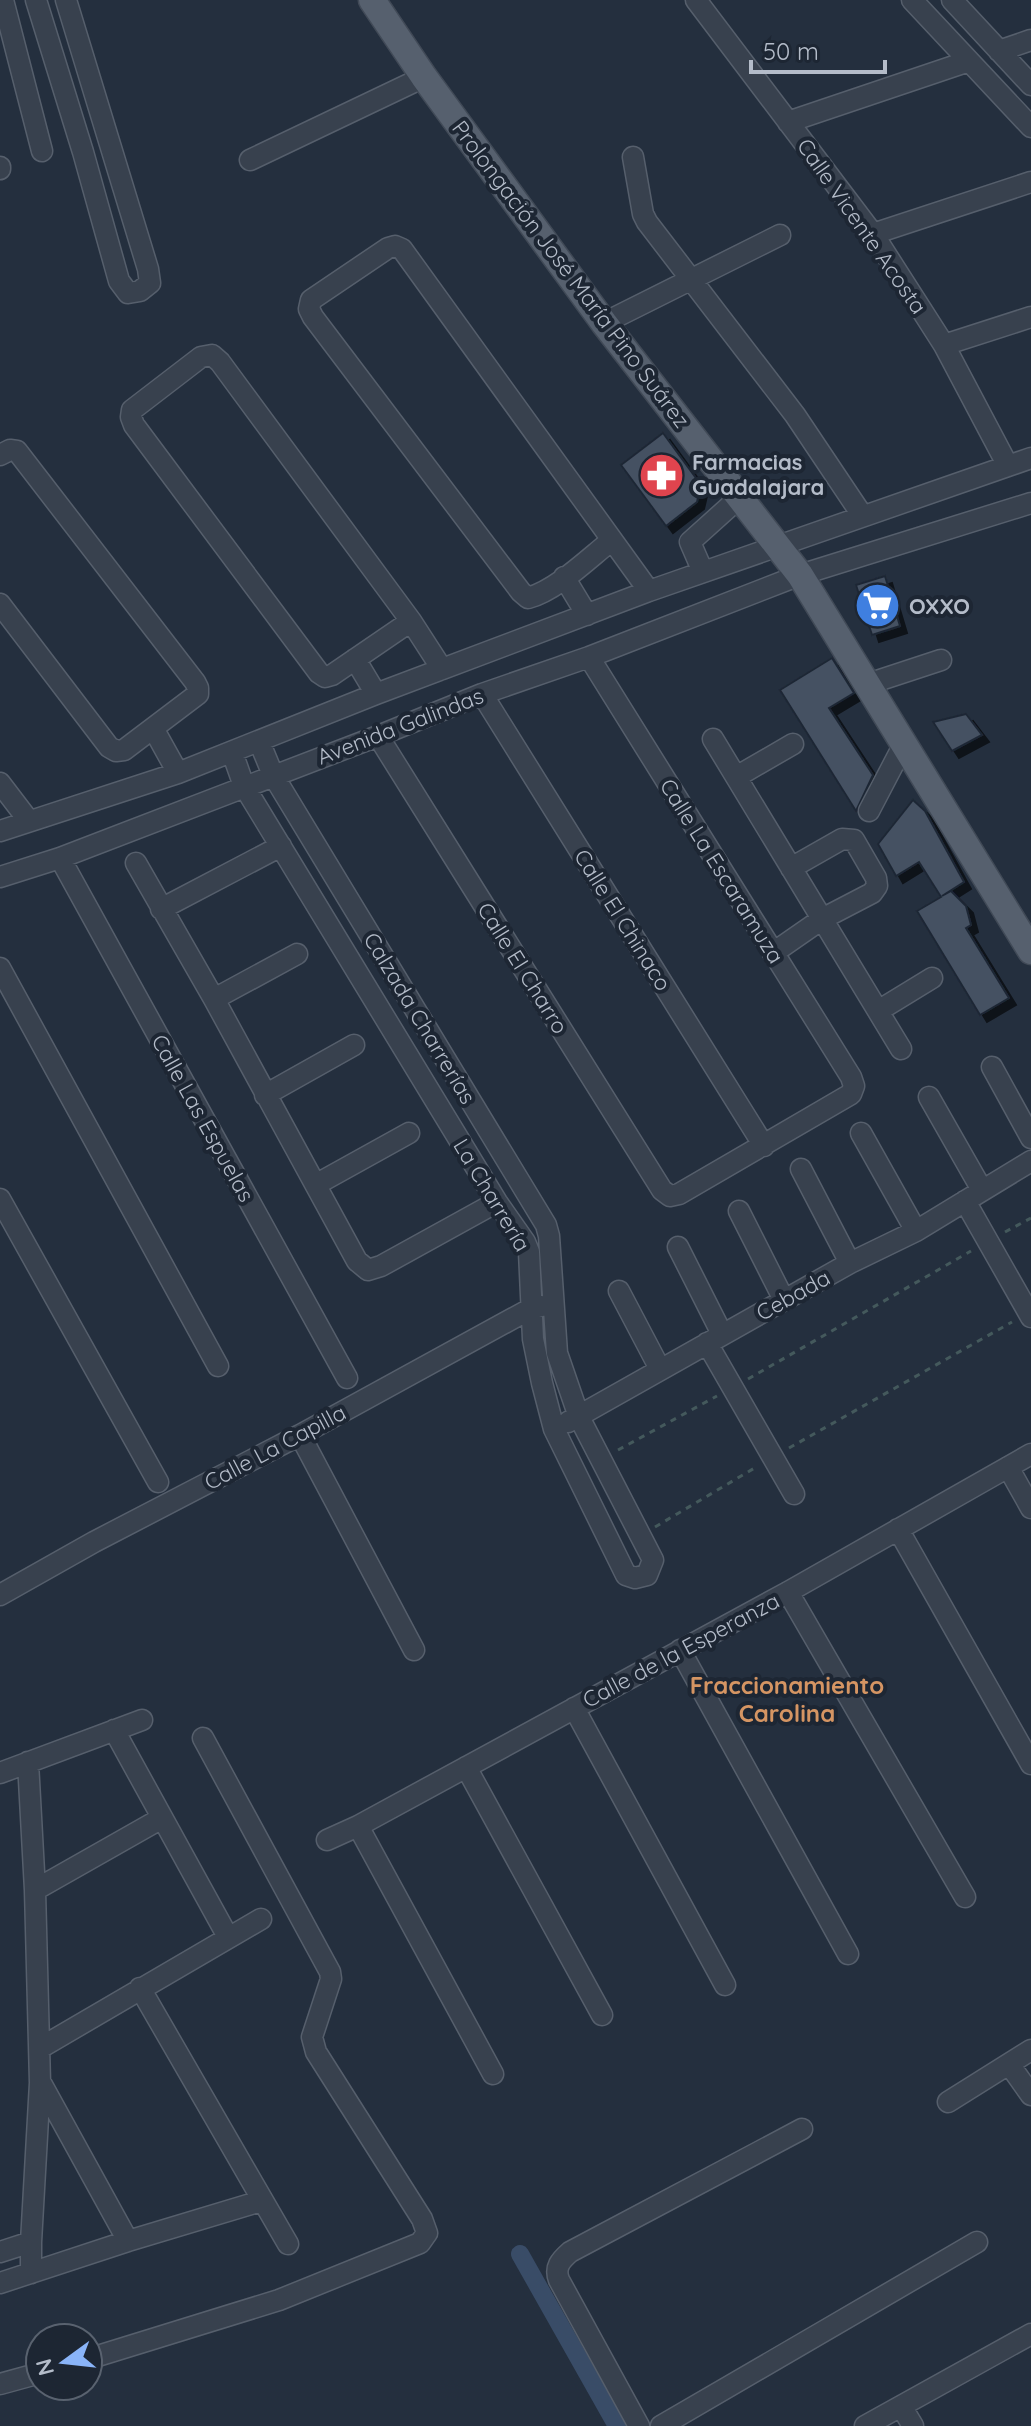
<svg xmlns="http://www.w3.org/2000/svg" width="1031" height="2426" viewBox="0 0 1031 2426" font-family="Quicksand,sans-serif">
<defs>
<filter id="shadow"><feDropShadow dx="7" dy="7" stdDeviation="0" flood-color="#0009"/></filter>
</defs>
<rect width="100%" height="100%" fill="#242f3e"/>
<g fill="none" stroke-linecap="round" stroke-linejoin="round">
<path stroke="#394c67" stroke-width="18" d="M520,2254L617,2426"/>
</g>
<path fill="#455162" stroke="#1f2835" stroke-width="2" filter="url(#shadow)" d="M663,433L701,485L697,502L666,526L621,465Z
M885,576L900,626L872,635L856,585Z
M832,658L854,693L829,708L873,775L856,811L780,690Z
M966,714L982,735L952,751L933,722Z
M913,800L925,811L964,882L942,896L951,891L966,906L971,925L966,928L1009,998L980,1015L917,911L941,897L919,862L896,876L878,844Z"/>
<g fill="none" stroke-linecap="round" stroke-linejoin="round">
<defs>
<path id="minor" d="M3,0L42,151
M36,0L83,152L119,281L128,293L140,291L150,283L148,269L66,0
M696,0L873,234L944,345L1008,466
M912,0L1031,127
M952,0L1031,85
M999,51L1031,40
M788,122L969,61
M633,157L643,214L647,222L795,415L862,515
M250,160L424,77
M0,167V169
M873,234L1031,182
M604,323L780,235
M944,345L1031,317
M0,455L10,450L17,451L195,682L198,688V694L124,750L116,751L109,747L0,604
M612,540C589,558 557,590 528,598L521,592L313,317L309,309L311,300L388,248L395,246L402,249L649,591
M703,572L690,542L740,497
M564,577L587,615
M411,621L332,675L325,677L319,673L134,425L131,417L132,410L201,357L212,355L220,362L411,621L442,669
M355,659L376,694
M868,684L941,660
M482,694L764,1146
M153,728L178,773
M378,736L662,1190L670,1196L679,1194L851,1094L854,1086L851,1077L589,657
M713,739L901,1049
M232,752L244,786L497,1202L525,1242L529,1252L533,1339L542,1383L554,1429L626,1575L635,1578L647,1575L653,1560L579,1417L557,1353L549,1236L546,1225L273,775L259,741
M736,777L793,744
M0,783L29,821
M869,811L904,744
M0,831L178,773L376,694L649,591L1031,458
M60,858L347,1378
M136,863L214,999L357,1261L368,1270L381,1266L497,1202
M0,877L60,858L378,736L482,694L589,657L800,575L1031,503
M161,909L281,846
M773,953L822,919L872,893L877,886L876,878L854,840L842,839L791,868
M0,968L218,1366
M214,999L297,954
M878,1011L932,978
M992,1067L1031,1138
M265,1095L354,1045
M929,1097L982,1190
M861,1133L916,1231
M801,1169L850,1263
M317,1184L409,1133
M0,1199L158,1482
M965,1201L1031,1317
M739,1211L784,1300
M678,1247L722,1334
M619,1291L660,1369
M707,1343L794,1494
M568,1422L850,1263L916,1231L1031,1161
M300,1435L414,1650
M1008,1467L1031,1508
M898,1529L1031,1764
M788,1592L965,1897
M0,1595L94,1542L300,1435L530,1309L541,1306
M680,1650L848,1954
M574,1708L725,1985
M114,1730L228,1937
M28,1762L35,1890L40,2083L31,2242V2273
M466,1767L602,2015
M0,1773L142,1720
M358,1826L493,2074
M327,1840L358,1826L788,1592L1031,1454
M35,1890L162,1818
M140,1988L288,2244
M40,2048L261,1919
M1009,2064L1031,2095
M41,2083L128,2241
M948,2102L1031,2050
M0,2252L31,2242
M0,2283L128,2241L261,2201
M88,2359L279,2300L420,2243L427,2233L422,2219L316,2052L312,2037L331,1979L330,1972L203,1738
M0,2384L40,2373
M901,2406L913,2426
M639,2426L559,2280C554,2267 561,2260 570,2252L802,2129
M661,2426L977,2242
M865,2426L1031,2334"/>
<path id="major" d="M372,0L424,77L604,323L800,575L1031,951"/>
</defs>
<use href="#minor" stroke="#565f6c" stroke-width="23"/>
<use href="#major" stroke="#414a57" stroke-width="29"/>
<path stroke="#44595c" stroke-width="3" stroke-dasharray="6 6" stroke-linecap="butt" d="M1005,1232L1031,1218
M748,1379L971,1251
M789,1448L1012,1322
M618,1450L717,1396
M655,1527L758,1466"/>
<use href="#minor" stroke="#38414e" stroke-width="20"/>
<use href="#major" stroke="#56606e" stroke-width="26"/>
</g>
<defs>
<symbol id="pharmacy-disc" viewBox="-11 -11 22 22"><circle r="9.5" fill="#e0444e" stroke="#1d2633"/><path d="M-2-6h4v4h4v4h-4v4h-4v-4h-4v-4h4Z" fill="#fff"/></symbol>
<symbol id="supermarket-disc" viewBox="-11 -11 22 22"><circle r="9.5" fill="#3f7fe0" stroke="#1d2633"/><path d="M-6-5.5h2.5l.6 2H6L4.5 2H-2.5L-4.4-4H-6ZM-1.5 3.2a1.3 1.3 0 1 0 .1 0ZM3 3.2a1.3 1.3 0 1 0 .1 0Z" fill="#fff"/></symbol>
</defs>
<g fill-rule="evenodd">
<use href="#pharmacy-disc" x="636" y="450" width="51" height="51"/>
<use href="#supermarket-disc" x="852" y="580" width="51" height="51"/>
</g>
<g text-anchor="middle" stroke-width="8" stroke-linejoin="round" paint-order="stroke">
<g font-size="22" fill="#b4bcc9" stroke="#1d2633">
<text transform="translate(862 226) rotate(55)" y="8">Calle Vicente Acosta</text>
<text transform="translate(571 274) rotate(53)" y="8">Prolongación José María Pino Suárez</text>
<text transform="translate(400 726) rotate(-21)" y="8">Avenida Galindas</text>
<text transform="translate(722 871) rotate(58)" y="8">Calle La Escaramuza</text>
<text transform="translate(623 920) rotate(58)" y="8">Calle El Chinaco</text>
<text transform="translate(523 968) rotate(58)" y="8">Calle El Charro</text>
<text transform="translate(420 1018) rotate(59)" y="8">Calzada Charrerías</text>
<text transform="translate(203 1118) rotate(61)" y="8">Calle Las Espuelas</text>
<text transform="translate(492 1195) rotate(59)" y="8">La Charrería</text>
<text transform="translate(793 1295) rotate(-29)" y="8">Cebada</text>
<text transform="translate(275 1447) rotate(-28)" y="8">Calle La Capilla</text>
<text transform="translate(681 1650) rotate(-28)" y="8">Calle de la Esperanza</text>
</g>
<g font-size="22" font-weight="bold" fill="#b4bcc9" stroke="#1d2633" text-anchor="start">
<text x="692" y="470">Farmacias<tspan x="692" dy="25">Guadalajara</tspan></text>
<text x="909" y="614">OXXO</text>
</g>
<g font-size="24" font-weight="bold" fill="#d59563" stroke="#1d2633">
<text x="787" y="1694">Fraccionamiento<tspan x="787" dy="28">Carolina</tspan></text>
</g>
</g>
<g transform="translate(64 2362) rotate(255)"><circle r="38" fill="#1d2633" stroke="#59626f" stroke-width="2"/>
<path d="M0-6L14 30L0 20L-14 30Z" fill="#8ab4f8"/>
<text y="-12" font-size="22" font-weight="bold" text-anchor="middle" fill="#b4bcc9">N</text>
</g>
<path d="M751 60v12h134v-12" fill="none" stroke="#b4bcc9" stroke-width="4"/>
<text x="763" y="60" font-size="24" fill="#b4bcc9" stroke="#1d2633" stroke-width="6" paint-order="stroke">50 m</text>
</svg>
